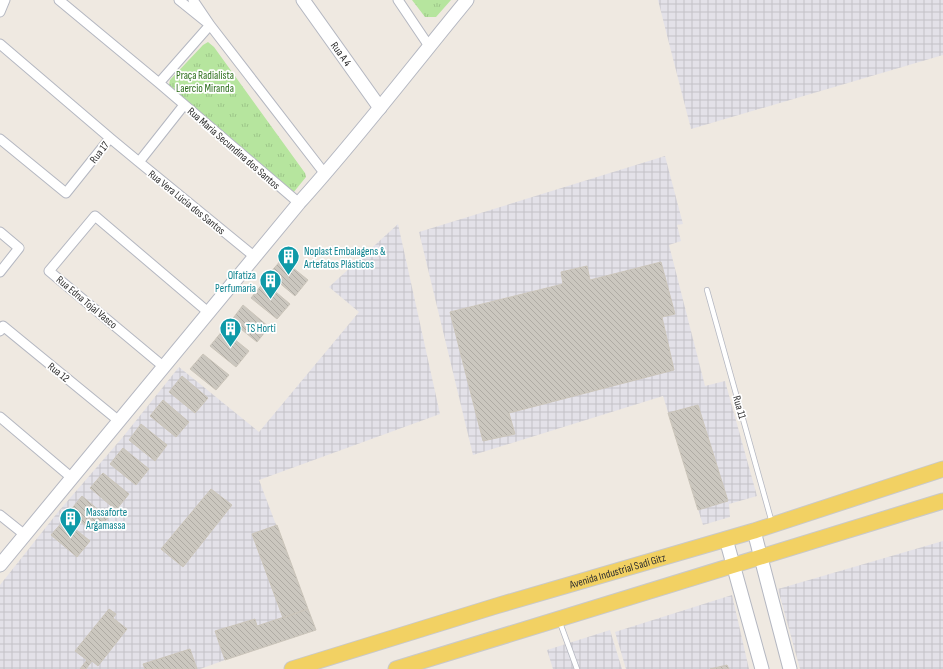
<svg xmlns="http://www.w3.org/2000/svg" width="943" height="669" viewBox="0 0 943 669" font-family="'Sofia Sans Condensed',sans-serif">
<defs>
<pattern id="industrial-grid" width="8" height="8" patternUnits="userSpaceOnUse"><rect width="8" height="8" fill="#e3e1e8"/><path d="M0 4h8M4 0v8" fill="none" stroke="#c3c1c7"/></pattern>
<pattern id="park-tufts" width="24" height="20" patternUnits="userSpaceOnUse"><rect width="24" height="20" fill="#b6e59e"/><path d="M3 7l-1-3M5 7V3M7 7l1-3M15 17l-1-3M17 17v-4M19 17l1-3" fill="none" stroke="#9dc588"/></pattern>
<pattern id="building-back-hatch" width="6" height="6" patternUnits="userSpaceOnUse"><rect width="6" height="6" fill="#cbc7bf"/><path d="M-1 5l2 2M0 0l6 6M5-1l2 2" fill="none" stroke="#afaba4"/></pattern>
</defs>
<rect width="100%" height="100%" fill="#efe9e1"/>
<path fill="url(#industrial-grid)" d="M658,0H943V55L691,129Z
M665,156L683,224L677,225L681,241L669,245L705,386L725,381L757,496L729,504L730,517L703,525L663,396L473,455L419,232Z
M398,224L440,414L259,480L316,630L225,660L200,669H0V585L58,512L122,438L179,367L259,432L359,312L329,287Z
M943,541V669H800L778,589Z
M732,595L749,669H626L615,632Z
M610,630L622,669H553L547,650Z"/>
<path fill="url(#park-tufts)" d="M412,0H451L436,17H425Z
M208,42L214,47L305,173L306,177L293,193L219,128L173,91L169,85L170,80L203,45Z"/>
<path fill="url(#building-back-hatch)" stroke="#cbc5ba" d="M282,259L308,280L295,296L269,274Z
M661,262L675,314L662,317L674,370L509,413L515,434L483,441L450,312L563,284L561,272L587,266L590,280Z
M264,282L290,304L277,319L251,298Z
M243,305L269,327L257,342L231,321Z
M223,330L249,351L236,367L210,346Z
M203,354L229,375L216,390L190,369Z
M182,376L208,398L195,413L169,392Z
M163,400L189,422L176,437L150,416Z
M698,405L728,501L698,510L668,413Z
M141,424L167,445L155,461L129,440Z
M123,448L149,469L136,485L110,464Z
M103,473L129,494L116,510L90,488Z
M211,489L232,505L183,567L161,549Z
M82,496L108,518L95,533L69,512Z
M64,520L90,541L77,557L51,535Z
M277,525L308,609L283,618L252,534Z
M109,609L116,614L113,618L127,629L98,666L92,661L86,669H80L87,660L75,651Z
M308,609L316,630L225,660L215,631L255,619L257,626Z
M190,649L197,669H145L143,664Z
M727,665L729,669H710Z"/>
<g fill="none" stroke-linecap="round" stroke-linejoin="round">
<defs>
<path id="lane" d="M707,290L772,523
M559,620L577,669"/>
<path id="street" d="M59,0L159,83L299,203
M193,0L210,25L325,174
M398,0L429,46
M0,12L5,0
M0,44L110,138L66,193L0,139
M159,83L210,25L179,0
M184,105L139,162L255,257
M110,138L139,162
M0,232L19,248L0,272
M0,331L3,326L119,421
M164,367L49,271L95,216L208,312
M0,417L72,478
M0,515L25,535"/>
<g id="secondary">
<path id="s1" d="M303,0L380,108"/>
<path d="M754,531L790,669"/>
<path d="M726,539L762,669"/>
<path d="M0,565L299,203C358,138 411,68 467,0"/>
</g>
<g id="primary">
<path id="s2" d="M292,669L496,606L754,531L943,469"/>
<path d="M396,669L943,501"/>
</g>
</defs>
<use href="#lane" stroke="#b4b7c1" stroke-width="6"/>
<use href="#street" stroke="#b4b7c1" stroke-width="11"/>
<use href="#secondary" stroke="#b4b7c1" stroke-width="15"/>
<use href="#primary" stroke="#c9c9c9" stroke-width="17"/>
<use href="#lane" stroke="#fff" stroke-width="4.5"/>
<use href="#street" stroke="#fff" stroke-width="9"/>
<use href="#secondary" stroke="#fff" stroke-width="13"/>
<use href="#primary" stroke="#f2d163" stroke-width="15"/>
</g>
<defs>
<symbol id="building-pin" viewBox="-11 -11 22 30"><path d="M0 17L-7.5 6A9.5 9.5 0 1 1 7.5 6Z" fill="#0f9aa8" stroke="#fff"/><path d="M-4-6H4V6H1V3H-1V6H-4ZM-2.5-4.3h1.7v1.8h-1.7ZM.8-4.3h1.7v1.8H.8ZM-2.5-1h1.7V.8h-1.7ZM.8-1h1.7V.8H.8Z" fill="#fff"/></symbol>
</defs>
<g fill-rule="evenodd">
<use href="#building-pin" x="276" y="244" width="25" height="34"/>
<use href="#building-pin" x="258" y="268" width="25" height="34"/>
<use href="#building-pin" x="218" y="316" width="25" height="34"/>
<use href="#building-pin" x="58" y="506" width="25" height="34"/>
</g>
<g text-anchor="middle" stroke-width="3.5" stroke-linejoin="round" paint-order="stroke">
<g font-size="11" fill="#2e2e2e" stroke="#fff">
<text dy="4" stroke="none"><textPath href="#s1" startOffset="66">Rua A 4</textPath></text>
<text transform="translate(234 148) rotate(41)" y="4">Rua Maria Secundina dos Santos</text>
<text transform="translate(99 152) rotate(-52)" y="4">Rua 17</text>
<text transform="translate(187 202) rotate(39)" y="4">Rua Vera Lúcia dos Santos</text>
<text transform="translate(87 302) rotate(40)" y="4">Rua Edna Tojal Vasco</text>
<text transform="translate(59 372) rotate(39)" y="4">Rua 12</text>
<text transform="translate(740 407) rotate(74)" y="4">Rua 11</text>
<text dy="4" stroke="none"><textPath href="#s2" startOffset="340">Avenida Industrial Sadi Gitz</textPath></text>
</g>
<g font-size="11" fill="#2c6e1b" stroke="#fff">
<text x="205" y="79">Praça Radialista<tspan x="205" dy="13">Laercio Miranda</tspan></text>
</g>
<g font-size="11" fill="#0d838f" stroke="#fff" text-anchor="start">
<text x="304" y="255">Noplast Embalagens &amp;<tspan x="304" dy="13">Artefatos Plásticos</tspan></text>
<text x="256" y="279" text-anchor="end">Olfatiza<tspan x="256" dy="13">Perfumaria</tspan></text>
<text x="246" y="332">TS Horti</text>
<text x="86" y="516">Massaforte<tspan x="86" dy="13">Argamassa</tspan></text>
</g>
</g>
</svg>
